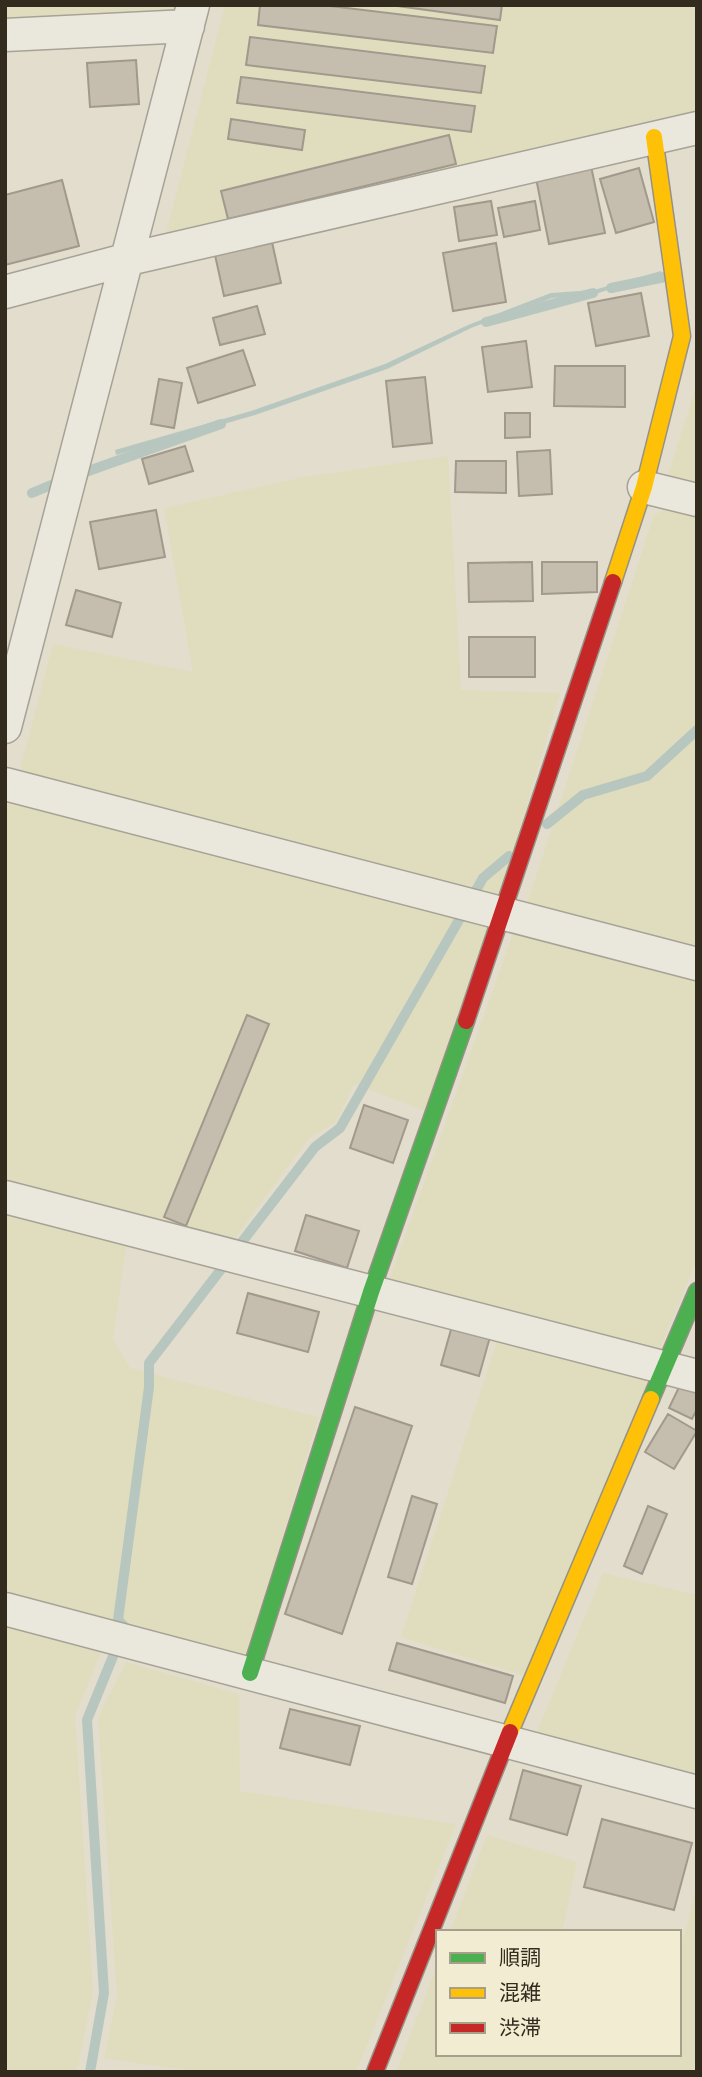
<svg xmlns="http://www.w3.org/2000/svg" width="702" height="2077" viewBox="0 0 702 2077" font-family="'Times New Roman','Noto Sans JP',serif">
<rect width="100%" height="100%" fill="#e2ddcc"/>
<path fill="#e0ddbe" d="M5,5H186L181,26L5,29Z
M225,5H697V113L166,234Z
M697,384V487L667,478Z
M448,456L461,690L560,693L498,903L19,774L53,644L193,672L164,508L304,477Z
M670,507L697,513V950L527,904L654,515Z
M10,798L493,922L426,1111L354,1084L336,1122L309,1138L232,1242L5,1185V817Z
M514,931L697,978V1260L658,1353L389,1281Z
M5,1209L127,1241L113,1339L130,1368L318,1417L245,1663L5,1599Z
M498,1338L650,1377L525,1676L401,1637Z
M603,1573L697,1595V1779L536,1734Z
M5,1624L102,1650L75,1716L93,1991L77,2072H5Z
M126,1662L239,1694L240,1791L456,1824L356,2072H196L104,2058L117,1996L98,1717Z
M487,1835L577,1862L562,1932H450Z
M697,1883V2072H396L438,1963V2054H679V1937H684Z"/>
<path fill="#b7c7bf" d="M661,271L662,275L636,280L596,294L552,298L471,328L387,369L255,415L116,455L115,450L251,411L385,364L468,325L551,293L594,290Z"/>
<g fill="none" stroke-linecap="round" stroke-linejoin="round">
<path stroke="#b7c7bf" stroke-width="10" d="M611,288L665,277
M486,322L593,293
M77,475L221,424
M32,493L63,480
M547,824L583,795L647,776L697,730
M90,2072L104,1993L87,1720L125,1627L118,1620L149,1387V1363L315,1147L340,1128L483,878L509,856"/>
</g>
<path fill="#c5bdad" stroke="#a1998c" stroke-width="2" d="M260,5H322L497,26L493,53L258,25Z
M390,5H502L500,20Z
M250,37L485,66L481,93L246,65Z
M136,60L139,104L90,107L87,63Z
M241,77L475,106L471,132L237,103Z
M231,119L305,130L302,150L228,139Z
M449,135L456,164L228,219L221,191Z
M591,166L605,233L549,244L536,178Z
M639,168L654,222L616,233L600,179Z
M62,180L79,246L5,265V195Z
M491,201L497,235L459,241L454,207Z
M535,201L540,230L504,237L498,208Z
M272,242L281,283L224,296L215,255Z
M496,243L506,302L453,311L443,253Z
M641,293L649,336L596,346L588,303Z
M257,306L265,334L220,345L213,318Z
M526,341L532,387L488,392L482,347Z
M243,350L255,385L198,403L187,368Z
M555,366H625V407L554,406Z
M425,377L432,443L393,447L386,381Z
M159,379L182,383L174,428L151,424Z
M505,413H530V437L505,438Z
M185,446L193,471L149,484L142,459Z
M550,450L552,494L519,496L517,452Z
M456,461H506V493L455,492Z
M156,510L165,557L99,569L90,522Z
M532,562L533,601L469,602L468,563Z
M542,562H597V592L542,594Z
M76,590L121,603L112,637L66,625Z
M469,637H535V677H469Z
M247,1015L269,1024L186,1226L164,1217Z
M364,1105L408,1120L393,1163L350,1148Z
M306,1215L359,1231L347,1268L295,1251Z
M248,1293L319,1312L308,1352L237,1333Z
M452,1326L490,1337L479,1376L441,1365Z
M681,1383L697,1390V1409L692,1419L669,1408Z
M355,1407L412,1426L342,1634L285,1614Z
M668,1414L697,1431L674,1469L645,1452Z
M412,1496L437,1504L412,1584L388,1577Z
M648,1506L667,1514L642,1574L624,1566Z
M397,1643L513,1676L505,1703L389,1670Z
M290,1709L360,1726L350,1765L280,1748Z
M523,1770L581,1786L567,1835L510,1819Z
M602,1819L692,1843L674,1910L584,1887Z"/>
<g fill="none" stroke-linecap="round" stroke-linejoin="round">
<defs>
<path id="street" d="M5,35L188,26
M5,292L129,259L697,128
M644,487L697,500
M5,727L193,5
M5,784L697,964
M5,1197L697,1376
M5,1609L697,1792"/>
<path id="fast" d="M651,1399L697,1291
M250,1673L371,1292L466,1021"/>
<path id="slow" d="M613,582L644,487L682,336L654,137
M510,1732L651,1399"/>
<path id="jam" d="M466,1021L613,582
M375,2072L510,1732"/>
</defs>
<use href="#street" stroke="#a7a296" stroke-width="35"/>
<use href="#fast" stroke="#979185" stroke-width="19"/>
<use href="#slow" stroke="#979185" stroke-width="19"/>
<use href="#jam" stroke="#979185" stroke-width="19"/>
<use href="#street" stroke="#eae8dd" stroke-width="32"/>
<use href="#fast" stroke="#4caf50" stroke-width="16"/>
<use href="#slow" stroke="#ffc107" stroke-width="16"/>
<use href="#jam" stroke="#c62828" stroke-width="16"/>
</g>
<rect width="702" height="2077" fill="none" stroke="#342b1f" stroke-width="14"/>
<rect x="436" y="1930" width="245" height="126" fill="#f2edd2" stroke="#a69f8a" stroke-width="2"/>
<rect x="450" y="1953" width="35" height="10" fill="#4caf50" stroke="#a69f8a" stroke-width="2"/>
<text x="499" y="1965" font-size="21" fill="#342b1f">順調</text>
<rect x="450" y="1988" width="35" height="10" fill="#ffc107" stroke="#a69f8a" stroke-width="2"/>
<text x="499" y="2000" font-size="21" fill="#342b1f">混雑</text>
<rect x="450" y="2023" width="35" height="10" fill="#c62828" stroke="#a69f8a" stroke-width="2"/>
<text x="499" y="2035" font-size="21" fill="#342b1f">渋滞</text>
</svg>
